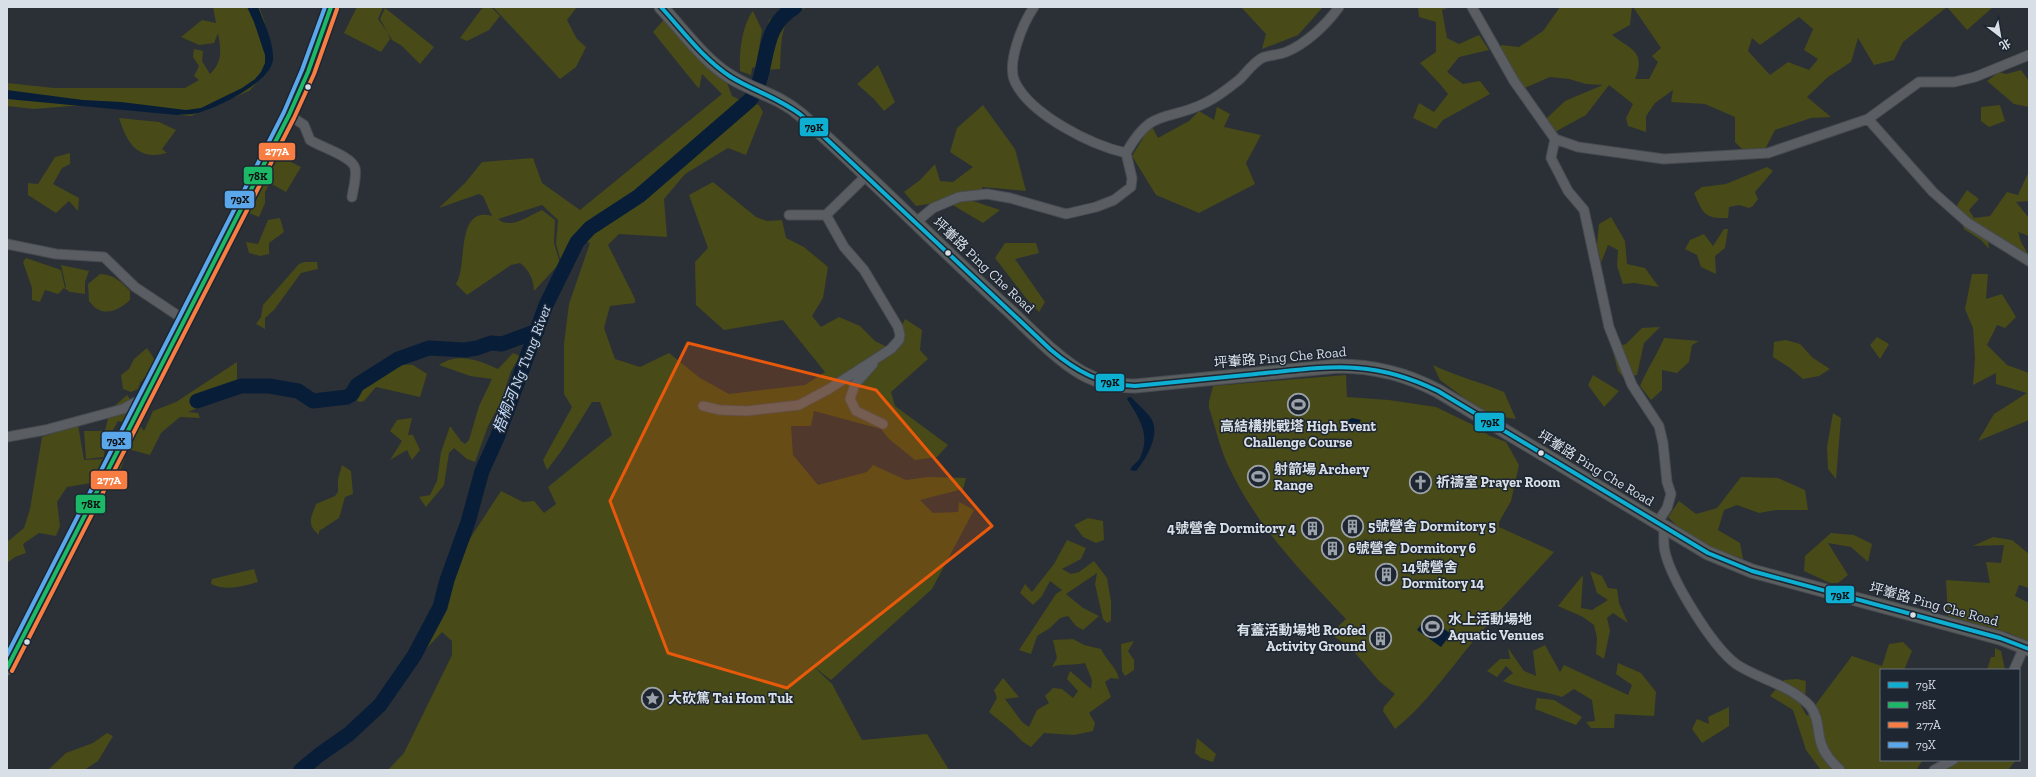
<svg xmlns="http://www.w3.org/2000/svg" width="2036" height="777" viewBox="0 0 2036 777" font-family="'Zilla Slab','Noto Sans SC',serif">
<rect width="100%" height="100%" fill="#2b3036"/>
<path fill="#484a18" fill-rule="evenodd" d="M213,7H259L264,20L271,46L267,72L249,91L191,116L84,105L34,109L7,106V83L54,88H185L199,80L194,76L199,66L193,57L194,49L203,51L202,61L210,74C223,62 221,49 218,33L214,43L199,45L181,37L202,20L216,23Z
M357,7H383L378,19L388,33L390,39L381,52L344,33Z
M483,7H491L500,16L489,30L467,41L460,38Z
M493,7H577L567,20L577,39L586,47L576,67L560,79Z
M787,7H807C800,11 792,15 787,22C780,33 781,57 780,69L767,70L769,48L764,41L769,20Z
M1241,7H1323L1298,35L1262,49L1266,34Z
M1418,7H1450L1442,10L1447,38L1459,44L1479,35L1489,50L1459,57L1447,72L1463,84L1480,81L1490,94L1443,120L1436,129L1413,118L1419,103L1434,112L1448,94L1440,84L1420,63L1436,52V22L1419,17Z
M1560,7H1632L1630,25L1612,35C1632,50 1646,52 1635,79H1649L1658,62L1652,56L1661,48L1633,7H1993L1967,30L1947,7L1903,42L1894,60L1874,65L1858,38L1851,62L1828,77L1807,97L1831,117L1811,118L1775,130L1763,153H1746L1735,142V117L1705,104L1671,102L1673,90L1655,103L1646,116V132L1628,126L1626,118L1633,104L1609,85L1586,115L1551,134L1543,122L1565,101L1603,85L1586,84L1569,79L1550,77L1520,90L1501,59V45L1519,47L1543,31ZM1799,17L1813,29L1804,50L1818,59L1809,70L1788,62L1770,75L1748,51L1752,38L1760,45Z
M385,8L434,47L420,64L402,46L392,40L380,19Z
M753,11L762,30L756,67L752,68L751,75L740,71C739,53 742,25 753,11Z
M670,13L723,72L732,96L740,100L759,105L763,112L746,155L728,148L685,174L664,199L667,237L619,234L608,245L635,299V303L610,306L604,328L615,359L640,367L669,353L700,378L729,394L805,385L825,372L783,320L724,330L696,305L695,262L708,248L689,195L713,182L756,217L767,221L782,220L786,238L804,247L828,267L823,298L812,316L821,327L839,317L860,326L875,341L891,349L905,319L922,330L920,350L928,359L891,392L895,406L948,445L937,457L915,460L889,439L881,429L814,411L811,426H791L793,455L818,485L867,472L873,465L906,480L928,477L966,478L963,489L920,500L933,513L958,512L959,502L974,510L932,589L831,680L813,666L832,684L862,740L927,734L949,770H388L404,753L452,655V641L442,632L424,651L413,645L447,587L471,537L501,491L523,502L534,501L544,513L556,504L548,487L612,435L600,402H592L562,450L547,470L543,460L572,407L564,394V344L569,304L590,243L577,239L561,262L556,244L558,220L542,205L498,219C511,230 528,216 542,210L555,220L554,243L560,263L534,291C534,280 529,270 520,263L511,265L467,295L456,284C468,265 455,206 492,216L483,196L479,194L439,208L465,183L482,162L533,158L542,183L580,210L722,94L702,74L699,89L653,32Z
M878,65L895,102L884,111L874,99L857,84Z
M2021,70L2029,81V107L2014,104L1987,81L1999,72L2006,74Z
M983,105L1015,149L1026,191L983,187L973,201L1000,210L983,223L946,201L916,206L904,192L920,180L935,164L940,181L953,182L973,167L950,152L957,128Z
M2000,105L2005,121L1989,127L1981,121V107Z
M1217,107L1230,114L1224,127L1261,135L1246,163L1255,184L1199,213L1156,195L1132,156L1151,125L1158,138L1189,121L1199,111L1214,120Z
M119,118L159,122L176,130L162,149L167,153C137,161 127,143 119,118Z
M70,153V164L62,168L53,184L79,198L78,211L69,201L56,213L28,195V183L38,184L55,157Z
M279,156L301,167L286,192L270,183L265,192V203L259,217L249,213Z
M1767,167L1773,171L1755,192L1758,199L1753,206L1749,208L1739,205L1729,207L1728,218C1704,219 1703,213 1694,193L1702,187L1726,184Z
M2029,171V201L2016,202L2029,218V236L2018,232L2021,242L2028,254L2025,264L2007,252L1999,237L1988,242L1989,249L1981,240L1964,229L1957,205L1967,190L1979,199L1969,210L1974,218L1990,216L2007,192L2018,195Z
M1611,217L1625,241L1627,264L1645,268L1659,287L1634,283L1623,284L1617,266L1618,250L1608,245L1601,263L1597,244L1599,224Z
M280,218L284,232L269,243V254L260,256L249,253L246,242L258,244L268,220Z
M1724,229H1728L1725,248L1715,256L1716,274L1701,267L1697,255L1685,249L1690,240L1704,234L1713,246Z
M1005,243H1036L1039,253L1015,259L1045,302L1039,312L1026,298L995,258Z
M26,258L61,270L65,288L66,287L61,265L89,271L85,282V294L70,292L64,288L58,294L45,290L40,302L32,300V288L23,262Z
M304,262H317L318,269L301,273L274,310L265,318V329L256,324L261,317L263,305L299,264Z
M100,274C115,275 120,281 130,291V300C117,312 101,318 89,301L88,284Z
M1972,274H1988L1986,299L2002,294L2016,317L2005,328L1997,325L1987,345L2007,365L2029,373V420L1978,441L1994,414L2027,393L1996,384V373L1973,385L1975,358L1973,328L1965,309Z
M1660,327L1644,343L1637,375L1624,378L1618,371L1612,348L1626,344L1642,328Z
M1877,337L1889,344L1880,359L1870,345Z
M1664,338L1699,341L1692,345L1689,362L1677,373L1662,370V390L1651,400L1640,386C1647,369 1657,355 1664,338Z
M1786,340L1800,344L1813,358L1830,369L1819,376L1803,379L1790,368L1773,357L1774,342Z
M147,348L157,363L140,383L138,389L131,392L123,389L121,375L129,369L134,359Z
M513,353L520,356L511,371L500,404L488,426L475,462L467,459L454,448L449,453L444,485L426,507L419,497L430,495L437,481L441,452L450,426L461,441L465,444L469,440L479,406L492,379L470,376L439,365C458,352 479,360 498,369Z
M237,362V379L244,392L220,398L188,412L198,413L200,418L180,417L161,433L150,455L128,449L116,482L102,479L137,421L144,431L153,411L176,402Z
M399,364L413,365L427,374L420,397L376,387L364,401L360,402L352,398L365,382L371,385Z
M1433,365C1456,376 1480,382 1504,392L1516,419L1486,414L1440,380Z
M1346,375L1347,397L1389,400L1436,407L1473,425L1490,436L1506,442L1519,465L1511,501L1499,522V527L1554,552C1530,579 1505,604 1482,631C1453,664 1429,702 1395,729L1383,711L1384,707L1395,694L1379,681L1350,647L1330,634L1346,619C1299,569 1256,526 1227,463C1219,445 1215,426 1209,408V402L1213,386Z
M1593,375L1619,391L1604,407L1588,385Z
M127,395L137,408L127,423L118,421L105,444L104,457L86,459L84,431H105L110,410Z
M1833,413L1841,418L1836,479L1828,469L1827,447Z
M412,418L408,435H413L420,450L412,460L407,450L390,460L402,441L390,431L397,420Z
M78,425L84,460L103,459L91,483L67,487L57,502L60,526L56,536L39,533L23,544L26,553L15,557L7,563V542L24,528L30,509L42,437Z
M342,465L351,471L353,494L345,497L339,518L319,531V535C306,524 311,518 316,504L335,496L338,492V479Z
M1741,477L1778,478L1805,490L1808,510H1776L1759,513L1737,505L1724,510L1718,530L1740,543L1743,559L1691,540L1668,517L1679,501L1696,514L1717,508Z
M1088,518L1103,521L1104,540L1096,543L1083,537L1074,525Z
M1831,533L1854,535L1872,544L1868,562L1851,547L1828,543L1848,575L1838,583H1830L1804,571L1805,556Z
M1993,537L2012,540L2029,554V588L2019,585L2015,596L2029,603V642L2009,633L1948,616L1946,580L1990,583L1986,562L2001,563L2004,545L1973,546Z
M1067,540L1086,548L1081,559L1062,569L1071,574L1079,572L1094,561L1107,578L1111,601V621L1107,623L1103,619L1095,584L1097,573L1066,594L1083,608L1099,616L1083,630L1076,626L1068,616L1060,618L1050,628L1037,636L1031,654L1019,650L1056,594L1062,590L1050,581L1042,596L1033,605L1020,593L1025,584L1032,592L1054,564Z
M254,569L258,582C242,587 226,591 211,584L212,579Z
M1590,571L1602,576L1608,588L1617,589L1619,603L1628,623L1613,613L1607,618L1610,631L1604,659L1596,654L1597,638L1594,625L1583,617L1558,606L1583,575L1581,608L1592,610L1608,600L1597,593Z
M1073,639L1084,645L1101,649C1106,660 1117,668 1119,679L1111,678L1105,682L1111,697L1089,713L1095,723L1093,731L1074,735L1044,733L1031,747L1023,742L1011,730L989,712L997,698L994,690L1003,678L1019,697L1005,699L1022,722L1029,727L1037,710L1049,703L1045,696L1053,688L1062,689L1073,698L1078,691L1067,679L1070,671L1091,689L1092,680L1085,663C1074,666 1064,663 1052,667L1057,658L1053,640Z
M1134,641L1128,651L1134,660V670L1125,676L1122,671L1121,644Z
M1903,642L1912,651L1904,670H1881V760H1923L1916,770H1821L1806,750L1793,710L1770,696L1784,680L1797,679L1806,681L1805,700L1800,704L1807,716L1852,656L1882,666L1889,644Z
M1545,645L1560,672L1564,665L1628,695L1632,685L1616,674L1618,663L1641,673L1656,692L1654,716L1615,714L1614,728H1591L1586,722L1595,721L1592,700L1574,689L1562,697C1542,691 1522,689 1503,681L1513,673L1506,666L1497,677L1487,671L1500,659H1510L1508,648L1524,671L1536,676L1533,651Z
M1995,648L2001,651L2005,670H1987L1991,657H1995Z
M1537,698L1554,700L1582,717L1576,725L1535,709Z
M1729,707V726L1702,743L1692,729L1697,719L1709,724L1708,717Z
M107,733L113,736L98,761L84,770H48L66,753L93,743Z
M1197,738L1216,754L1213,762L1201,758L1195,753Z
M1961,760H2016L2008,770H1944Z"/>
<path fill="#081e38" d="M247,7H258C264,23 274,42 273,60C270,82 221,106 201,112C194,115 185,114 177,115L7,99V90L83,100L121,102L186,110L201,108L242,88L255,79L261,72L265,63V55L254,22Z
M1129,397H1131C1138,405 1147,411 1152,420C1160,436 1146,459 1136,471L1130,470C1132,465 1138,462 1140,458C1151,434 1139,418 1127,399Z
M1352,418L1361,420L1356,429L1341,431L1344,422Z
M1427,616L1451,634L1441,647L1417,630Z"/>
<g fill="none" stroke-linecap="round" stroke-linejoin="round">
<path stroke="#081e38" stroke-width="15" d="M197,401L241,386H269L298,391L313,401L347,397L352,394L357,385L398,359L429,348L465,350L477,348L491,343L502,344L537,331
M301,770L319,755L349,734L380,705L414,656L440,607L447,580L468,522L482,471L497,438L546,305L577,242L590,228L639,196L750,100C772,69 757,30 795,7"/>
<defs>
<path id="street" d="M1034,7C1023,23 1006,63 1015,82C1031,115 1091,145 1126,153
M1472,7L1514,81L1555,139L1578,147L1664,159L1768,153L1868,119L1919,82H1954L1975,77L2029,55
M289,115L304,125L310,140C320,147 352,156 355,168C357,177 353,189 352,197
M1868,119L1933,192L1968,223L2029,261
M1555,139L1551,158L1568,191L1584,210L1609,327L1632,385L1659,426L1663,443L1667,482L1671,494L1667,508L1657,523
M789,215H826
M915,223L933,208L959,197L987,194L1010,198L1066,214L1096,207L1114,200L1131,187L1132,178L1126,153C1153,105 1167,123 1207,102C1219,96 1230,87 1240,79C1247,72 1253,63 1262,58C1269,55 1279,55 1286,52C1306,44 1327,24 1339,7
M7,244L56,254L104,257L135,287L177,315L185,319
M873,364L855,384L850,399L856,411L883,424
M703,406L720,410L747,411L799,405L829,389L891,349L899,340L900,335L898,327L864,270L844,247L826,215L866,176
M7,437L45,430L123,409L143,398
M1664,528C1664,536 1663,544 1665,552C1672,581 1712,646 1736,664C1760,680 1789,684 1810,706C1819,717 1817,730 1821,743C1824,754 1832,762 1840,770
M2014,670L2024,647
M1934,770L1953,760"/>
<path id="secondary" d="M661,7C682,29 704,61 731,77C755,92 778,95 801,115C870,176 934,242 1002,304C1026,325 1054,357 1082,373C1098,382 1116,386 1135,386L1338,366C1374,366 1406,374 1438,391L1708,553L1752,571L2000,638L2029,649
M7,668L289,115L308,72L331,7"/>
</defs>
<use href="#street" stroke="#484c52" stroke-width="11"/>
<use href="#secondary" stroke="#484c52" stroke-width="15"/>
<use href="#street" stroke="#5a5e63" stroke-width="9"/>
<use href="#secondary" stroke="#5a5e5e" stroke-width="13"/>
<defs>
<path id="bus-1" d="M661,7C683,31 703,59 731,77C754,91 779,98 801,115L1051,350C1076,371 1101,385 1135,386C1175,382 1216,378 1256,374C1327,367 1371,358 1438,391L1708,553L1752,571L2000,638L2029,649"/>
<path id="bus-2" d="M7,668L289,115L308,72L331,7"/>
<path id="bus-3" d="M12,671L294,118L314,74L337,9"/>
<path id="bus-4" d="M7,655L284,112L302,70L325,7"/>
</defs>
<use href="#bus-1" stroke="#1d2631" stroke-width="7"/>
<use href="#bus-2" stroke="#1d2631" stroke-width="7"/>
<use href="#bus-3" stroke="#1d2631" stroke-width="7"/>
<use href="#bus-4" stroke="#1d2631" stroke-width="7"/>
<use href="#bus-1" stroke="#0dafd3" stroke-width="4"/>
<use href="#bus-2" stroke="#1ab867" stroke-width="4"/>
<use href="#bus-3" stroke="#f77d43" stroke-width="4"/>
<use href="#bus-4" stroke="#5aa8eb" stroke-width="4"/>
</g>
<path fill="#e8590c" fill-opacity="0.2" stroke="#e8590c" stroke-width="3" stroke-linejoin="round" d="M688,343L876,390L992,526L787,688L668,653L610,501Z"/>
<defs>
<symbol id="stadium-ring" viewBox="-11 -11 22 22"><circle r="9.5" fill="#1d2631" stroke="#9ca2a9" stroke-width="1.5"/><path d="M0-5a6.5 5 0 1 0 0 10a6.5 5 0 1 0 0-10ZM-3.5-1.8h7v3.6h-7Z" fill="#9ca2a9"/></symbol>
<symbol id="church-ring" viewBox="-11 -11 22 22"><circle r="9.5" fill="#1d2631" stroke="#9ca2a9" stroke-width="1.5"/><path d="M-1.2-6h2.4v3.5h3.3v2.4h-3.3V6h-2.4V-.1h-3.3v-2.4h3.3Z" fill="#9ca2a9"/></symbol>
<symbol id="building-ring" viewBox="-11 -11 22 22"><circle r="9.5" fill="#1d2631" stroke="#9ca2a9" stroke-width="1.5"/><path d="M-4-6H4V6H1V3H-1V6H-4ZM-2.5-4.3h1.7v1.8h-1.7ZM.8-4.3h1.7v1.8H.8ZM-2.5-1h1.7V.8h-1.7ZM.8-1h1.7V.8H.8Z" fill="#9ca2a9"/></symbol>
<symbol id="sight-ring" viewBox="-11 -11 22 22"><circle r="9.5" fill="#1d2631" stroke="#9ca2a9" stroke-width="1.5"/><path d="M0-6L1.8-2.2L6-1.7L2.9 1.2L3.7 5.4L0 3.3L-3.7 5.4L-2.9 1.2L-6-1.7L-1.8-2.2Z" fill="#9ca2a9"/></symbol>
</defs>
<g fill-rule="evenodd">
<use href="#stadium-ring" x="1286" y="392" width="25" height="25"/>
<use href="#stadium-ring" x="1246" y="464" width="25" height="25"/>
<use href="#church-ring" x="1408" y="470" width="25" height="25"/>
<use href="#building-ring" x="1340" y="514" width="25" height="25"/>
<use href="#building-ring" x="1300" y="516" width="25" height="25"/>
<use href="#building-ring" x="1320" y="536" width="25" height="25"/>
<use href="#building-ring" x="1374" y="562" width="25" height="25"/>
<use href="#stadium-ring" x="1420" y="614" width="25" height="25"/>
<use href="#building-ring" x="1368" y="626" width="25" height="25"/>
<use href="#sight-ring" x="640" y="686" width="25" height="25"/>
</g>
<g fill="#d9dfe7" stroke="#1d2631" stroke-width="1.5">
<circle cx="308" cy="87" r="3.5"/>
<circle cx="948" cy="253" r="3.5"/>
<circle cx="1541" cy="453" r="3.5"/>
<circle cx="1913" cy="615" r="3.5"/>
<circle cx="27" cy="642" r="3.5"/>
</g>
<g text-anchor="middle" stroke-width="3" stroke-linejoin="round" paint-order="stroke">
<g font-size="14" fill="#d9dfe7" stroke="#1d2631">
<text transform="translate(984 265) rotate(43)" y="5">坪輋路 Ping Che Road</text>
<text transform="translate(1280 357) rotate(-5)" y="5">坪輋路 Ping Che Road</text>
<text transform="translate(1596 468) rotate(31)" y="5">坪輋路 Ping Che Road</text>
<text transform="translate(1934 604) rotate(15)" y="5">坪輋路 Ping Che Road</text>
</g>
<g font-size="14" font-weight="bold" fill="#d9dfe7" stroke="#1d2631" text-anchor="start">
<text x="1298" y="431" text-anchor="middle">高結構挑戰塔 High Event<tspan x="1298" dy="16">Challenge Course</tspan></text>
<text x="1274" y="474">射箭場 Archery<tspan x="1274" dy="16">Range</tspan></text>
<text x="1436" y="487">祈禱室 Prayer Room</text>
<text x="1368" y="531">5號營舍 Dormitory 5</text>
<text x="1296" y="533" text-anchor="end">4號營舍 Dormitory 4</text>
<text x="1348" y="553">6號營舍 Dormitory 6</text>
<text x="1402" y="572">14號營舍<tspan x="1402" dy="16">Dormitory 14</tspan></text>
<text x="1448" y="624">水上活動場地<tspan x="1448" dy="16">Aquatic Venues</tspan></text>
<text x="1366" y="635" text-anchor="end">有蓋活動場地 Roofed<tspan x="1366" dy="16">Activity Ground</tspan></text>
<text x="668" y="703">大砍篤 Tai Hom Tuk</text>
</g>
<g font-size="15" font-style="italic" fill="#c2dcfe" stroke="#1d2631">
<text transform="translate(522 369) rotate(-69)" y="5">梧桐河 Ng Tung River</text>
</g>
</g>
<g stroke="#1d2631" stroke-width="1.5">
<rect x="799" y="117" width="30" height="20" rx="4" fill="#0dafd3"/>
<rect x="258" y="142" width="38" height="19" rx="4" fill="#f77d43"/>
<rect x="243" y="166" width="30" height="19" rx="4" fill="#1ab867"/>
<rect x="224" y="190" width="31" height="19" rx="4" fill="#5aa8eb"/>
<rect x="1095" y="373" width="30" height="19" rx="4" fill="#0dafd3"/>
<rect x="1474" y="412" width="31" height="20" rx="4" fill="#0dafd3"/>
<rect x="101" y="431" width="31" height="19" rx="4" fill="#5aa8eb"/>
<rect x="90" y="470" width="38" height="20" rx="4" fill="#f77d43"/>
<rect x="75" y="494" width="31" height="20" rx="4" fill="#1ab867"/>
<rect x="1825" y="585" width="30" height="19" rx="4" fill="#0dafd3"/>
</g>
<g font-size="11" text-anchor="middle" font-weight="bold" fill="#fff">
<text x="277" y="155">277A</text>
<text x="109" y="484">277A</text>
</g>
<g font-size="11" text-anchor="middle" font-weight="bold" fill="#111">
<text x="814" y="131">79K</text>
<text x="258" y="180">78K</text>
<text x="240" y="203">79X</text>
<text x="1110" y="386">79K</text>
<text x="1490" y="426">79K</text>
<text x="116" y="445">79X</text>
<text x="91" y="508">78K</text>
<text x="1840" y="599">79K</text>
</g>
<rect width="2036" height="777" fill="none" stroke="#d9dfe7" stroke-width="16"/>
<rect x="1880" y="669" width="140" height="92" fill="#1d2631" stroke="#68707a"/>
<rect x="1888" y="682" width="20" height="6" fill="#0dafd3" stroke="#68707a"/>
<text x="1916" y="689" font-size="12" fill="#d9dfe7">79K</text>
<rect x="1888" y="702" width="20" height="6" fill="#1ab867" stroke="#68707a"/>
<text x="1916" y="709" font-size="12" fill="#d9dfe7">78K</text>
<rect x="1888" y="722" width="20" height="6" fill="#f77d43" stroke="#68707a"/>
<text x="1916" y="729" font-size="12" fill="#d9dfe7">277A</text>
<rect x="1888" y="742" width="20" height="6" fill="#5aa8eb" stroke="#68707a"/>
<text x="1916" y="749" font-size="12" fill="#d9dfe7">79X</text>
<g transform="translate(2000 36) rotate(149)" stroke="#1d2631" stroke-width="3" paint-order="stroke">
<path d="M0-3L7 15L0 10L-7 15Z" fill="#d9dfe7"/>
<text y="-6" font-size="11" font-weight="bold" text-anchor="middle" fill="#d9dfe7">北</text>
</g>
</svg>
